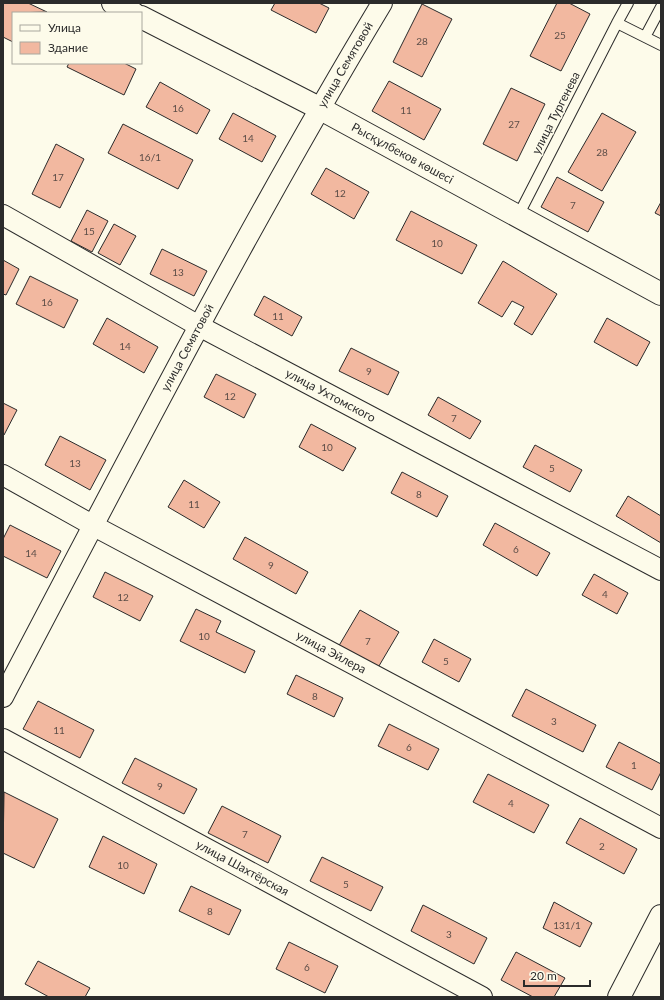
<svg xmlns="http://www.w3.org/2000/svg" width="664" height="1000" viewBox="0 0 664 1000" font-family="Lato,sans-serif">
<rect width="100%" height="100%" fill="#fdfbea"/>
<path fill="#f2b8a0" stroke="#2b2b2b" d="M3,3H28L47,12L13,13V42L3,37Z
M275,3H319L329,8L316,33L271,10Z
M557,3H569L590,14L561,71L530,56Z
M422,4L452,19L422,77L393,62Z
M69,63H124L136,69L124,95L67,67Z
M389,81L441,109L424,140L372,111Z
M160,82L210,110L197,134L146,107Z
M511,88L545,104L517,161L483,144Z
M233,113L276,136L262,162L219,139Z
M602,113L636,132L602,191L568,172Z
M123,124L193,160L178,189L108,153Z
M56,144L84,159L60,208L32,194Z
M326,168L369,192L354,219L311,194Z
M557,177L604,202L588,232L541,207Z
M661,202V216L655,213Z
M87,210L108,221L92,252L71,241Z
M411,211L477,245L462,274L396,240Z
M114,224L136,236L120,265L98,253Z
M162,249L207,271L194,296L150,274Z
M3,260L19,269L6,295L3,294Z
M503,261L557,294L532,335L514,324L524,307L512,301L502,317L478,303Z
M30,276L78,300L64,328L16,304Z
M264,296L302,317L292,336L254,315Z
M107,318L158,347L144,373L93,344Z
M607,318L650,342L637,366L594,342Z
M351,348L399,372L388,395L339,371Z
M216,374L256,394L244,418L204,397Z
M438,397L481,421L470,439L428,415Z
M3,403L17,410L4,435L3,434Z
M311,424L356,448L343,471L299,447Z
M60,436L106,460L90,490L45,465Z
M535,445L582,470L570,492L523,467Z
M402,472L448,496L437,517L391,493Z
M184,480L220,502L204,528L168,507Z
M628,496L661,516V543L616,516Z
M495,523L550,553L537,576L483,545Z
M10,525L61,551L47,578L3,556V539Z
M245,537L308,572L296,594L233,559Z
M105,572L153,596L140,621L93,597Z
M594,574L628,593L617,614L582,595Z
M196,609L221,621L216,632L255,651L245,673L180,641Z
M360,610L399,632L376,671L337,649Z
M434,639L471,659L459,682L422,662Z
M296,675L343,698L334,717L287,694Z
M526,689L596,725L583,752L512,716Z
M38,701L94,730L80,758L23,729Z
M389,724L439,749L428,770L378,746Z
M619,742L661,764V772L652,790L606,767Z
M135,758L197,789L184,814L122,783Z
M488,774L549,805L534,833L473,802Z
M4,792L58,819L34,868L3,853Z
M222,806L281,836L268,863L208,833Z
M580,818L637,849L624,874L566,843Z
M103,836L157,864L144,894L89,867Z
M322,857L383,887L371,911L310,881Z
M191,886L241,910L229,935L179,911Z
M554,902L592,923L580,947L543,928Z
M423,905L487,938L474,964L411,931Z
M289,942L338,966L325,993L276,969Z
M516,952L565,978L554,997H533L501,980Z
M38,961L90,988L85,997H49L25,984Z"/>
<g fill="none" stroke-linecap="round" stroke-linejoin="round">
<defs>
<path id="lane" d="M628,3L617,23L661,45
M645,37L661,7
M518,216L617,23"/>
<g id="street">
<path id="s1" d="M3,215L199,326L661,570"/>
<path id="s2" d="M3,475L94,526L661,828"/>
<path id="s3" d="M3,697C126,464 246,229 382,3"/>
<path id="s4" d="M3,739L482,997"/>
</g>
<g id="secondary">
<path d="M113,3L133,13"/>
<path id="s5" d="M141,17L319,108L661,294"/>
<path d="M619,997L661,916"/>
</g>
</defs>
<use href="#lane" stroke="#2b2b2b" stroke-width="12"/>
<use href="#street" stroke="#2b2b2b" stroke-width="22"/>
<use href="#secondary" stroke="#2b2b2b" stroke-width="24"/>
<use href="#lane" stroke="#fdfbea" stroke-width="10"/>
<use href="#street" stroke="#fdfbea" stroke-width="20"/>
<use href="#secondary" stroke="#fdfbea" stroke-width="22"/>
</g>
<g text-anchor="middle" stroke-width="3" stroke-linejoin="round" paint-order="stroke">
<g font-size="10" fill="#5d4e48">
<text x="560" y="39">25</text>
<text x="422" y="45">28</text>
<text x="178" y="112">16</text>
<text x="406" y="114">11</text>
<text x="514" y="128">27</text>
<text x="248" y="142">14</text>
<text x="602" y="156">28</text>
<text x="150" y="161">16/1</text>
<text x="58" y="181">17</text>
<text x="340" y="197">12</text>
<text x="573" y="209">7</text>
<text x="89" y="235">15</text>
<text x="437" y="247">10</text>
<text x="178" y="276">13</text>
<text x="47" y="306">16</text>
<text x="278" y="320">11</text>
<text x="125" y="350">14</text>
<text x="369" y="375">9</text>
<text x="230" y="400">12</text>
<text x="454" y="422">7</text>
<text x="327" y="451">10</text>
<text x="75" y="467">13</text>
<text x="552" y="472">5</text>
<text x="419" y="498">8</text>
<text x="194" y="508">11</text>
<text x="516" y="553">6</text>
<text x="31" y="557">14</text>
<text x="271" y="569">9</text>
<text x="605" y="598">4</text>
<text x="123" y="601">12</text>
<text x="204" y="640">10</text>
<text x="368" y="645">7</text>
<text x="446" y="665">5</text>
<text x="315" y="700">8</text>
<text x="554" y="725">3</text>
<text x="59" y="734">11</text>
<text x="409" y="751">6</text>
<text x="634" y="769">1</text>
<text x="160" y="790">9</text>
<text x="511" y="807">4</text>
<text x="245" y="838">7</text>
<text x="602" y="850">2</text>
<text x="123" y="869">10</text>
<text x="346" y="888">5</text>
<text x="210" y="915">8</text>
<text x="567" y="929">131/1</text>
<text x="449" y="938">3</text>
<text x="307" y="971">6</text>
</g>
<g font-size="12" fill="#2b2b2b" stroke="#fdfbea">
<text dy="4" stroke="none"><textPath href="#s3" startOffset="719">улица Семятовой</textPath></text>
<text transform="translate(556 113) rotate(-63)" y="4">улица Тургенева</text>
<text dy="4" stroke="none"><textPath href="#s5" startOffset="295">Рысқұлбеков көшесі</textPath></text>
<text dy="4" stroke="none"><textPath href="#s3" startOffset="395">улица Семятовой</textPath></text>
<text dy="4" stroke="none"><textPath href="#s1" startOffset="374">улица Ухтомского</textPath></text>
<text dy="4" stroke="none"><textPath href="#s2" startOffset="373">улица Эйлера</textPath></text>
<text dy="4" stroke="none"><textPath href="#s4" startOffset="272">улица Шахтёрская</textPath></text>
</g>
</g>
<rect width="664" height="1000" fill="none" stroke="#2b2b2b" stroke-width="8"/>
<rect x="12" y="12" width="130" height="52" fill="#fdfbea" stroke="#a9a89e"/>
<rect x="20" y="25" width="20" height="6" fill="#fdfbea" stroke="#a9a89e"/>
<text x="48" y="32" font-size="12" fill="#2b2b2b">Улица</text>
<rect x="20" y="42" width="20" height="12" fill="#f2b8a0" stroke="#a9a89e"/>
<text x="48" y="52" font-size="12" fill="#2b2b2b">Здание</text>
<path d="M524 980v6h66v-6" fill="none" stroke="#2b2b2b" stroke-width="2"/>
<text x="530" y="980" font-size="12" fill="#2b2b2b" stroke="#fdfbea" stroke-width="3" paint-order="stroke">20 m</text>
</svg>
